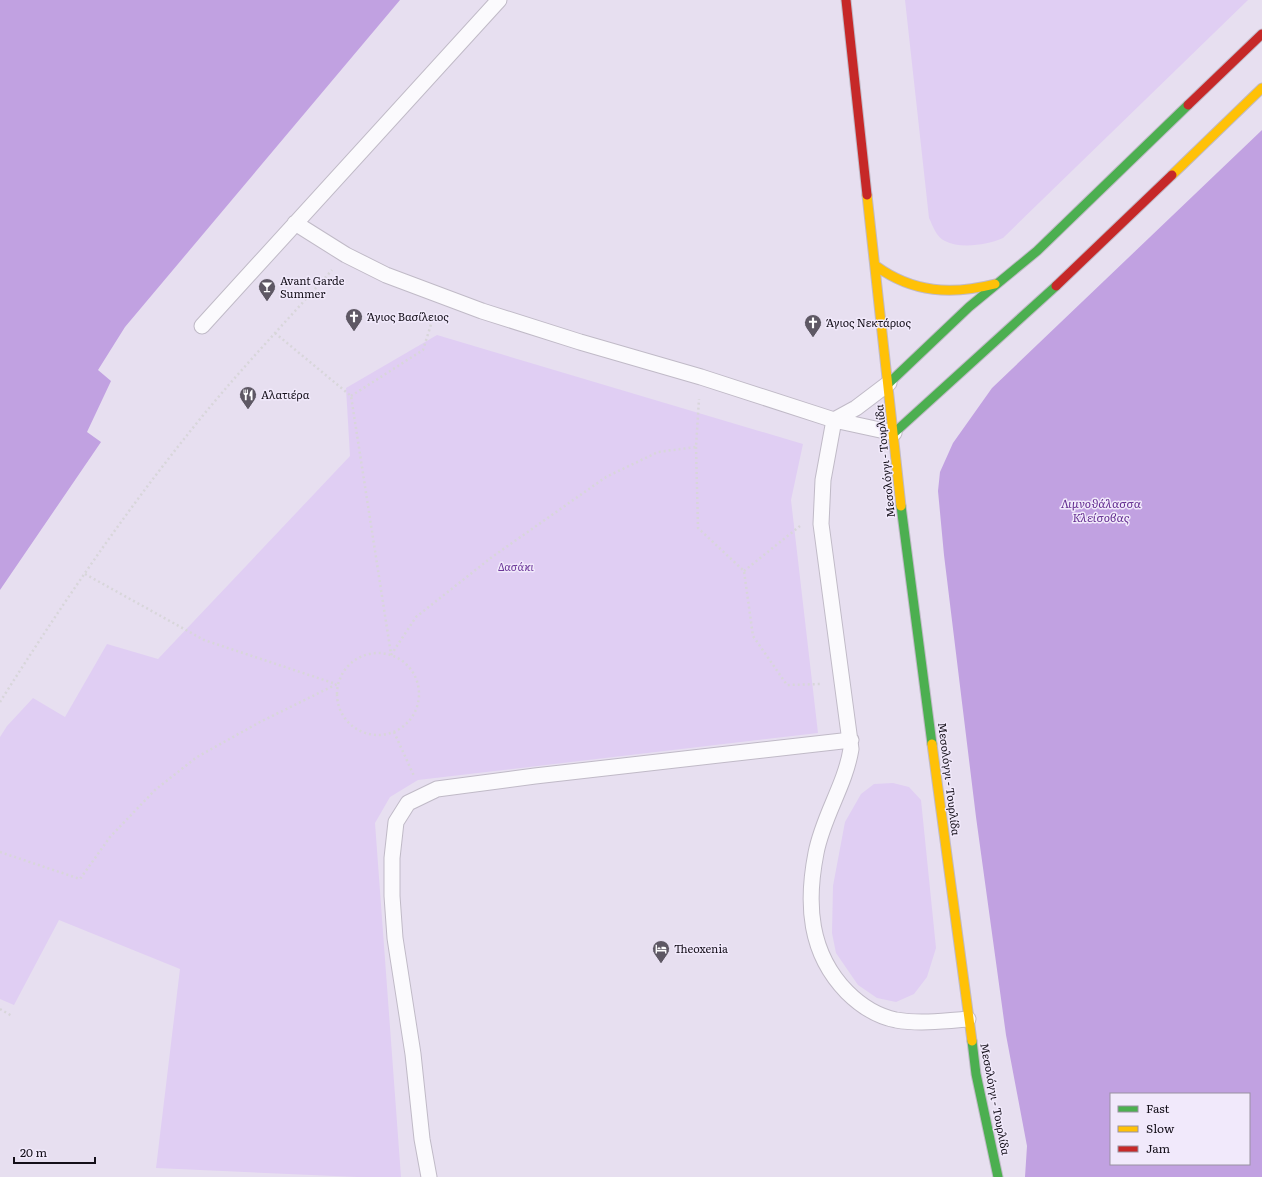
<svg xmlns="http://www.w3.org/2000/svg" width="1262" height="1177" viewBox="0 0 1262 1177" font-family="Literata,serif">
<rect width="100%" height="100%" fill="#e7dff0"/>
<path fill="#e0cef3" d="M905,0H1248L1003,238C988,245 960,249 945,241C936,237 933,226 929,218Z
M437,335L803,444L791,500L818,733L418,780L390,797L375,823L401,1177H357L156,1168L180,969L59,920L14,1005L0,999V737L7,726L33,698L65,717L107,644L158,659L350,456L346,388Z
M893,783L909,787L921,800L936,948L927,977L914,994L896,1002L877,998L858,985L836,953L832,933L833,886L845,822L861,794L874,784Z"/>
<path fill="#c1a1e1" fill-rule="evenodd" d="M0,0H400L125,327L98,370L111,381L87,432L101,442L0,590Z
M1262,130V1177H1025L1027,1146L1006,1035L976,817L944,555L938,491L940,472L953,443L992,388ZM1111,1094H1249V1164H1111Z"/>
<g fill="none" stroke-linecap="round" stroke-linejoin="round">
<defs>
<path id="lane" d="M295,223L346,255L386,275L482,311L580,342L701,377L834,420L894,433
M202,326L499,0
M834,420L823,480L821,524L851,749C845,786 823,816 816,853C806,904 809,953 847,992C860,1005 876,1016 896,1020C919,1024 945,1021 968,1019
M834,420L856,408L889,383
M429,1177L422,1139L413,1054L395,938L392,896V858L396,822L408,803L437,789L535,776L851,740"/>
<path id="fast" d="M889,383L969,307L1037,251L1188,105
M894,433L1056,286
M901,506L932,744
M972,1041L976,1074L998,1177"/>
<path id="slow" d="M1172,175L1262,88
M867,195L901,506
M876,266C913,293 952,295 995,284
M932,744L972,1041"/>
<path id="jam" d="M846,0L867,195
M1188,105L1262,34
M1056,286L1172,175"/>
</defs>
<use href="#lane" stroke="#c0bac7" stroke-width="17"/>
<use href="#fast" stroke="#c0bac7" stroke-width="11"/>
<use href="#slow" stroke="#c0bac7" stroke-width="11"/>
<use href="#jam" stroke="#c0bac7" stroke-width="11"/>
<path stroke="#d8d6da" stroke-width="2.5" stroke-dasharray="2 3" stroke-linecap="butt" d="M275,333L351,396L391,654
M351,396L423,350L434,315
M696,447L698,528L744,571L753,636L787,685L821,684
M744,571L800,526
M85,574L204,640L336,684
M337 694a41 41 0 1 1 82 0a41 41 0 1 1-82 0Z
M391,655L416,617L492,557L606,477L658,452L696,447L699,399
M0,702C58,610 120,519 188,434C233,377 284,324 332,270
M394,732L414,776
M0,852L80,879L110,837L155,790L197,757L260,722L337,684
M0,1009L12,1016"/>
<use href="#lane" stroke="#fbfafd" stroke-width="15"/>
<use href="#fast" stroke="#4caf50" stroke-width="9"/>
<use href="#slow" stroke="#ffc107" stroke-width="9"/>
<use href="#jam" stroke="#c62828" stroke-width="9"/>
</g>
<defs>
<symbol id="bar-pin" viewBox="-11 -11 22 30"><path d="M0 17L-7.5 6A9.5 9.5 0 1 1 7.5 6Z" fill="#5e5864" stroke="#f1e9fb"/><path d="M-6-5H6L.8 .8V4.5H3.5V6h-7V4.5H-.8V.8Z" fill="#fff"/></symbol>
<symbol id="church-pin" viewBox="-11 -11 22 30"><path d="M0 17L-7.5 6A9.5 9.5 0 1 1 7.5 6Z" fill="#5e5864" stroke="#f1e9fb"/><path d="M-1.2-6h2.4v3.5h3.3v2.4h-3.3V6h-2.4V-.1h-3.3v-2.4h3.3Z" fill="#fff"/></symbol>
<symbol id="restaurant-pin" viewBox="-11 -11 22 30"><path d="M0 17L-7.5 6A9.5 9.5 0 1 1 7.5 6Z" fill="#5e5864" stroke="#f1e9fb"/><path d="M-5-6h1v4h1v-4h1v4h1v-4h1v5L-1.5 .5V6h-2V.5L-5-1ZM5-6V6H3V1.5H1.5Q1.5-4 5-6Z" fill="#fff"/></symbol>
<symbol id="hotel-pin" viewBox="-11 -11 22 30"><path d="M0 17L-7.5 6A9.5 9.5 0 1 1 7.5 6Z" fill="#5e5864" stroke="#f1e9fb"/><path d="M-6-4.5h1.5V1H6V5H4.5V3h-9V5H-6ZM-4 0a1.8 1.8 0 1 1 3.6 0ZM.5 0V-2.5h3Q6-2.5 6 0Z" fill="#fff"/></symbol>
</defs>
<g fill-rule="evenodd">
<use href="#bar-pin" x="257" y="277" width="20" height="27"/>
<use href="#church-pin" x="344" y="307" width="20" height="27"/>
<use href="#church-pin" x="803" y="313" width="20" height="27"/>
<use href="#restaurant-pin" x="238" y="385" width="20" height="27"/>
<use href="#hotel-pin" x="651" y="939" width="20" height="27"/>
</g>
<g text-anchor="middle" stroke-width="3" stroke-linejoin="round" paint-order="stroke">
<g font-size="11" fill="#140f19" stroke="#f1e9fb" text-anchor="start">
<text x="280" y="285">Avant Garde<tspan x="280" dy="13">Summer</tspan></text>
<text x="367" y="321">Άγιος Βασίλειος</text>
<text x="826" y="327">Άγιος Νεκτάριος</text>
<text x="261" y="399">Αλατιέρα</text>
<text x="674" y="953">Theoxenia</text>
</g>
<g font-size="11" fill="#140f19" stroke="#f1e9fb">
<text transform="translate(885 461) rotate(-96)" y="4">Μεσολόγγι - Τουρλίδα</text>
<text transform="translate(949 779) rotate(83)" y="4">Μεσολόγγι - Τουρλίδα</text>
<text transform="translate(995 1099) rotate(79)" y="4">Μεσολόγγι - Τουρλίδα</text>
</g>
<g font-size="11" font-style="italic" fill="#6b3698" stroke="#f1e9fb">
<text x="516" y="571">Δασάκι</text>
</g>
<g font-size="12" font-style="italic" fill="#642e90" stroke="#f1e9fb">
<text x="1101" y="508">Λιμνοθάλασσα<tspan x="1101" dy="14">Κλείσοβας</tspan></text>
</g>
</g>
<rect x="1110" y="1093" width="140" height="72" fill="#f1e9fb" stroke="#9992a1"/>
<rect x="1118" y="1106" width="20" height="6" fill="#4caf50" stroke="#9992a1"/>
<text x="1146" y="1113" font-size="12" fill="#140f19">Fast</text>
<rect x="1118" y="1126" width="20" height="6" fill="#ffc107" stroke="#9992a1"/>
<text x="1146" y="1133" font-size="12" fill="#140f19">Slow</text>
<rect x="1118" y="1146" width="20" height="6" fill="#c62828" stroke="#9992a1"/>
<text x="1146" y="1153" font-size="12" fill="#140f19">Jam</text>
<path d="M14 1157v6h81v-6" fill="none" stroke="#140f19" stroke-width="2"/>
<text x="20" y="1157" font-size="12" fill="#140f19" stroke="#f1e9fb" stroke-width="3" paint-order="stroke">20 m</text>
</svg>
